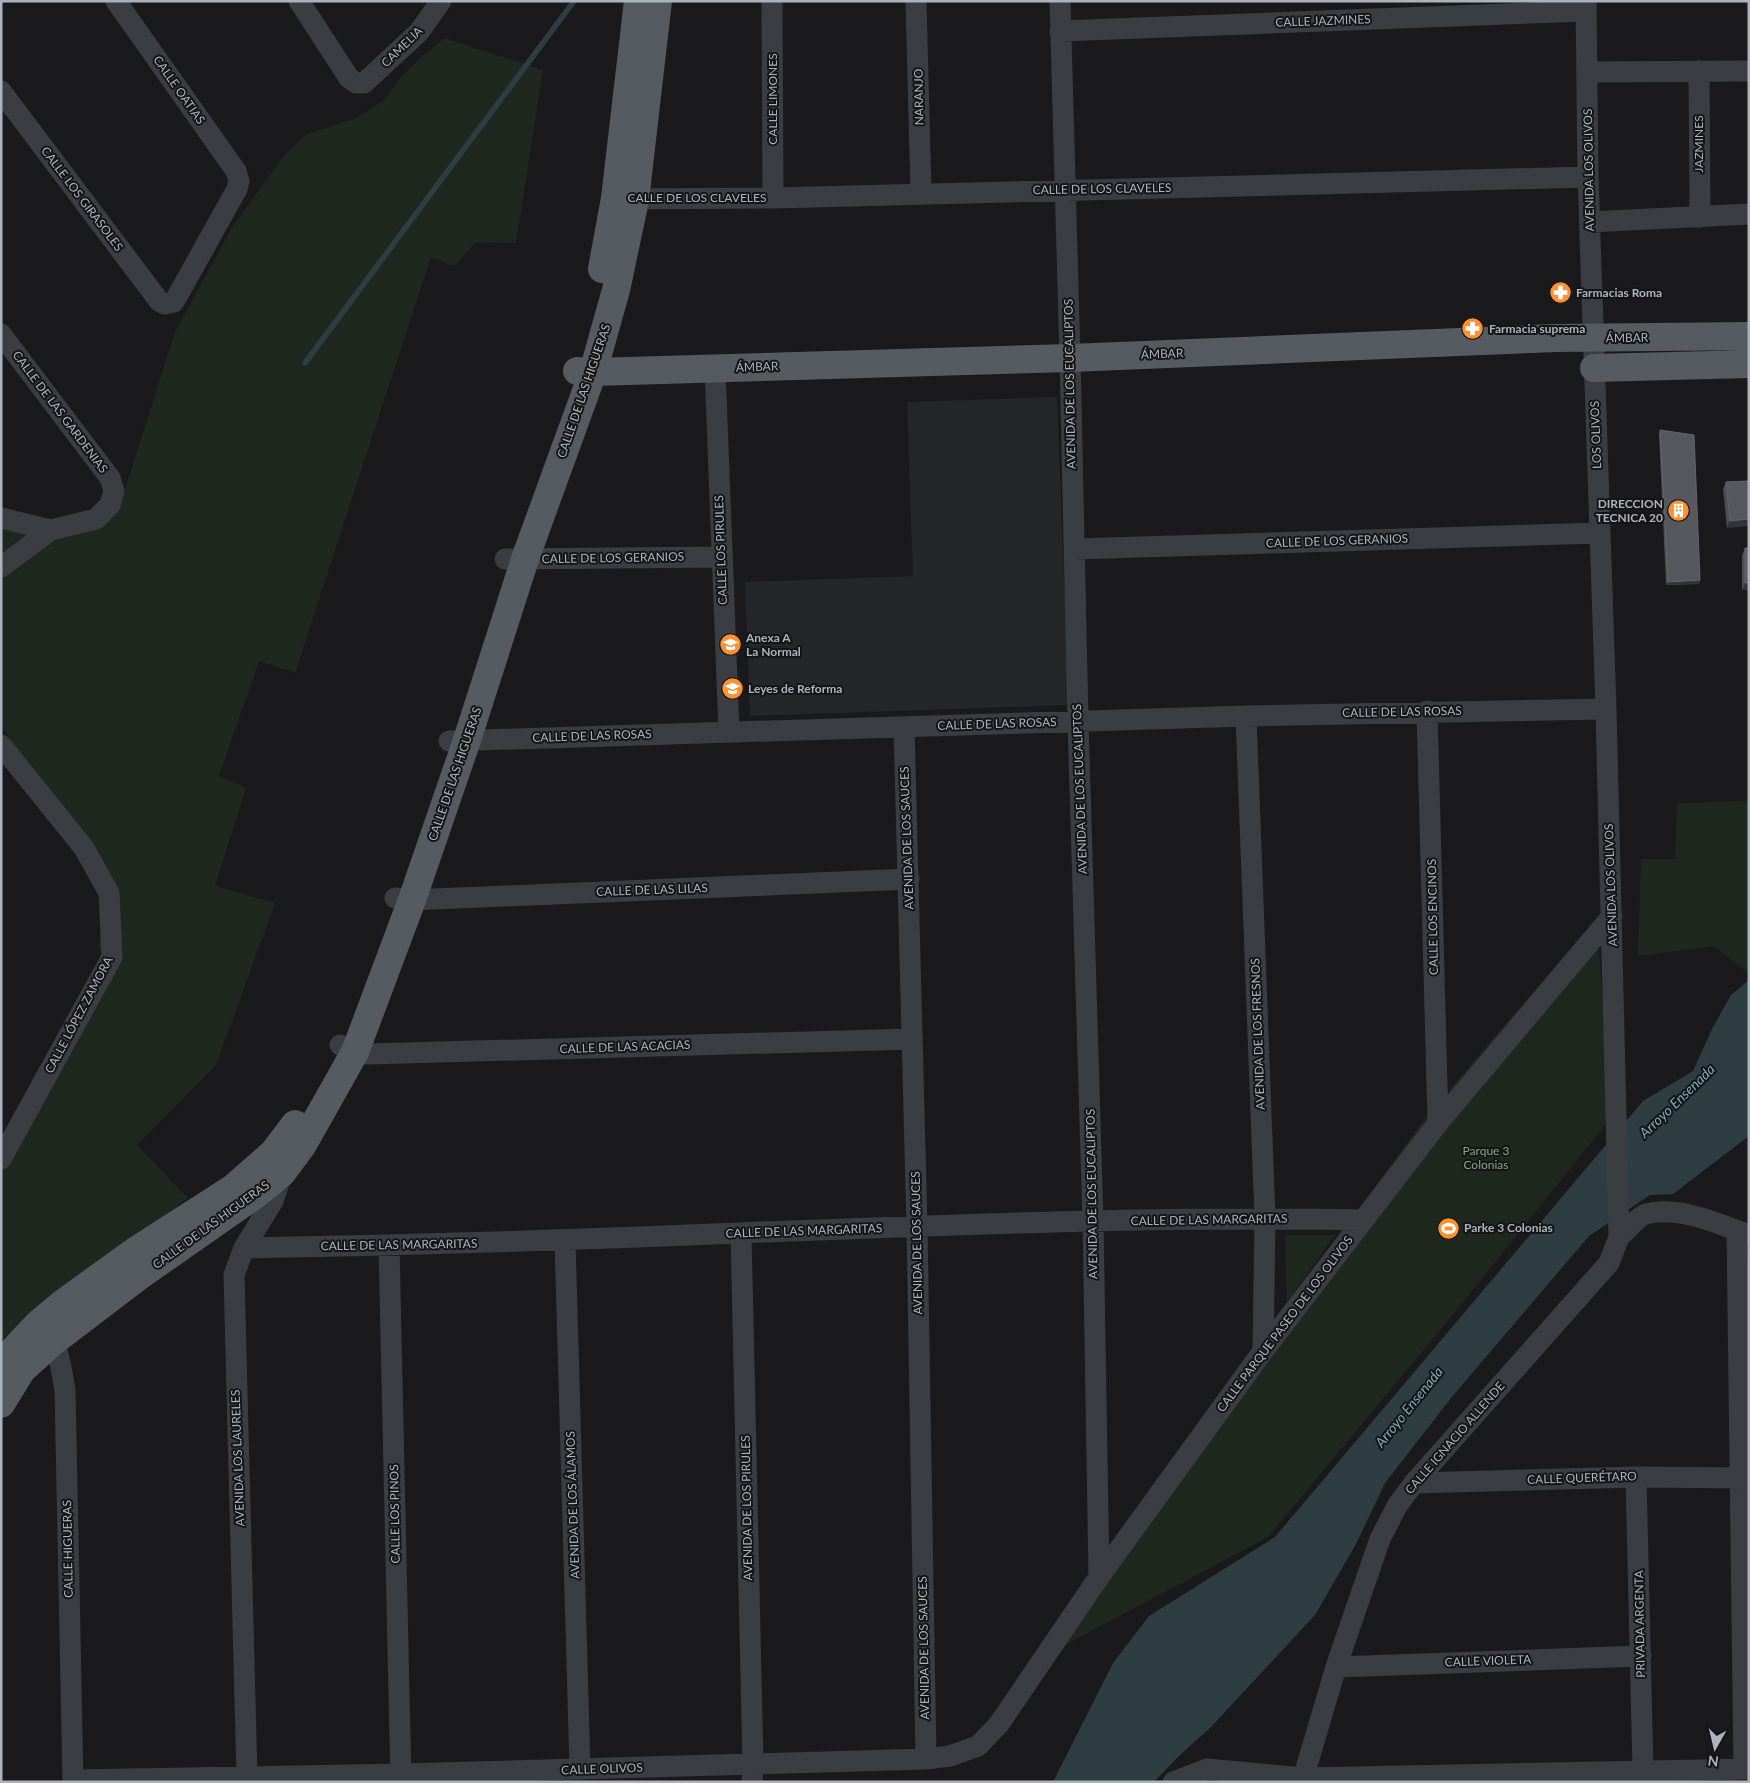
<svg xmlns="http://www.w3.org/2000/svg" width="1750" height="1783" viewBox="0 0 1750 1783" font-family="Lato,sans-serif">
<rect width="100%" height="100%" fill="#1a1a1c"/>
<path fill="#252629" d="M1057,397L1069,705L750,716L745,582L913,576L907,402Z"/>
<path fill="#1f281f" d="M445,38L543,70L516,243L476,242L454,266L431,257L295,673L259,661L219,776L246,788L215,886L275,903L216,1065L137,1145L188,1198L1,1340V1159L112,957L98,948L109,893L84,848L1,726V520L51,530L118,511L175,332L233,226L284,156L305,135L356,118L383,101L401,77L421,57Z
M1749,801V969L1746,971L1714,946L1638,956L1641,859H1675L1677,803Z
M1597,918L1610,1119L1460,1306L1268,1537L1035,1661L1093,1570L1429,1113Z
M1285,1235H1335L1287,1302Z"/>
<path fill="#2e3d42" d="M1749,980V1136L1673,1194L1650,1195L1589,1236L1451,1398L1385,1483L1356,1544L1315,1615L1211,1727L1179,1756L1154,1782H1053L1113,1663L1149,1616L1275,1537L1643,1101L1693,1071L1712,1029L1731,995Z"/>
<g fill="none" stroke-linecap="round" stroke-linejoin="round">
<path stroke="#2e3d42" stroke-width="5.5" d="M305,363L574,1"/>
<path stroke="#3a3d42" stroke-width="21" d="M299,1L349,78L356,83H364L419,32L441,1
M772,1L773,198
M916,1L921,194
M1060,1L1070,358L1078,721L1093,1221L1099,1577
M1060,31L1586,11
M1699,71L1700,217
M1587,72L1749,71
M1,91L159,301L165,304L174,302L237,189L239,181L236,171L116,1
M621,199L773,198L1588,177
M1590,222L1749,214
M1,334L110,478L114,491L110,505L96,519L51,530L1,518
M715,368L729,732
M1074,549L1599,533
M505,559L721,557
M1,567L51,530
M1427,711L1438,1123
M1246,716L1265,1218L1263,1351
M904,727L917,1226L926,1759
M449,741L1246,716L1606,709
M1,745L84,848L109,893L112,957L1,1159
M395,898L412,900L909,879
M340,1045L355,1052L368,1054L912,1039
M1737,1231L1744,1769
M741,1233L753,1765L752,1782
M1619,1237C1626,1231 1639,1216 1646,1214C1677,1205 1720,1224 1749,1235
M565,1240L580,1769
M389,1246L401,1782
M244,1248C409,1245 574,1240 739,1233C947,1225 1155,1216 1363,1220
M46,1331C60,1348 61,1369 65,1390L73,1782
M1636,1477L1643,1771
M1414,1483L1636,1477L1749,1478
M1336,1667L1641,1656
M247,1777L234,1275L244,1248L273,1201L282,1173L281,1170
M74,1780L401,1774L926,1759L950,1756L978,1746L999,1724L1099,1577L1263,1351L1438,1123L1612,916
M1173,1782L1207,1769L1303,1778L1749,1769
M1302,1782L1336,1667L1380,1539L1397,1506L1414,1483L1609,1263L1619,1237L1606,709L1588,177L1586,1"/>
<path stroke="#565a61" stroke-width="28" d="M602,269L615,198L638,1
M1594,368L1749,364
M577,371L593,372L1070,358L1556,338L1749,336
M1,1363L39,1323L63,1303L135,1251L233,1188L273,1153L295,1124
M1,1404L22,1370L54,1341L138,1277L258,1193L282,1173L302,1146L355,1052L412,900L467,740L525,559L593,372L616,290L635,200L658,1"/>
</g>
<path fill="#4b4d51" d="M1660,430L1700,580L1699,584L1666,585L1659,434Z
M1749,481L1727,528L1723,489L1726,482Z
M1745,548H1749V590H1742V555Z"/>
<path fill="#333437" d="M1749,519V526L1727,528L1730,521Z
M1700,580L1699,584L1666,585L1668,582Z
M1745,583H1749V590H1742Z"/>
<path fill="#56585d" stroke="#63666c" d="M1660,430L1694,435L1700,580L1668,582Z
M1749,481V519L1730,521L1726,482Z
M1745,548H1749V583H1745Z"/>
<defs>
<symbol id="pharmacy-disc" viewBox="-11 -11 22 22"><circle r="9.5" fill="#ff912f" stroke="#151517"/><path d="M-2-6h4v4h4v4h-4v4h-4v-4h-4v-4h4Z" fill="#fff"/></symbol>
<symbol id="building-disc" viewBox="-11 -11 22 22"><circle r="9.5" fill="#ff912f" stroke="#151517"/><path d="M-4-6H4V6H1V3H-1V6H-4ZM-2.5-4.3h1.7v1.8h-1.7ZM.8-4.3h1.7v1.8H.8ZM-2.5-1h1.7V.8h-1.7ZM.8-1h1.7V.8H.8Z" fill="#fff"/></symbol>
<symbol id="school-disc" viewBox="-11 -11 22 22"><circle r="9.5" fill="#ff912f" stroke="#151517"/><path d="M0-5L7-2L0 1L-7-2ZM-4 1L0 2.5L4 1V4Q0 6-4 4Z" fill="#fff"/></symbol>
<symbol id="stadium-disc" viewBox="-11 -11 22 22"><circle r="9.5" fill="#ff912f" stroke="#151517"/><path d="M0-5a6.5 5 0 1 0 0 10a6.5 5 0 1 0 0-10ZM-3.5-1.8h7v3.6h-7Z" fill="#fff"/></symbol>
</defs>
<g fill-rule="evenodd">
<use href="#pharmacy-disc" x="1548" y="280" width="25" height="25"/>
<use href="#pharmacy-disc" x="1460" y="316" width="25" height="25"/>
<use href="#building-disc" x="1666" y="498" width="25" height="25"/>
<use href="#school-disc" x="718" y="632" width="25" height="25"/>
<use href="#school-disc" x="720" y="676" width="25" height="25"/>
<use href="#stadium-disc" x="1436" y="1216" width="25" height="25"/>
</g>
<g text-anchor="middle" stroke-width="4" stroke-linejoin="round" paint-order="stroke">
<g font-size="12" fill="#abb4bd" stroke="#151517">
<text transform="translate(1323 21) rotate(-2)" y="4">CALLE JAZMINES</text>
<text transform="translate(402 47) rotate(-44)" y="4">CAMELIA</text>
<text transform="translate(179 90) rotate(55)" y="4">CALLE OATIAS</text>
<text transform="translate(919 97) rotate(-91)" y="4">NARANJO</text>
<text transform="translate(773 99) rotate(-90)" y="4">CALLE LIMONES</text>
<text transform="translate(1699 144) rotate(-90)" y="4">JAZMINES</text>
<text transform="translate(1589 170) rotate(-91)" y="4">AVENIDA LOS OLIVOS</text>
<text transform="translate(1102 189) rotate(-1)" y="4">CALLE DE LOS CLAVELES</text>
<text x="697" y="202">CALLE DE LOS CLAVELES</text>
<text transform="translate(82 199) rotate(53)" y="4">CALLE LOS GIRASOLES</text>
<text transform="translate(1627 338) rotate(-1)" y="4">ÁMBAR</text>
<text transform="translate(1162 354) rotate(-2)" y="4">ÁMBAR</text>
<text transform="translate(757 367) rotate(-2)" y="4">ÁMBAR</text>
<text transform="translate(1070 384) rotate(-91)" y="4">AVENIDA DE LOS EUCALIPTOS</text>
<text transform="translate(584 391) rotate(-71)" y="4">CALLE DE LAS HIGUERAS</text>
<text transform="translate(60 412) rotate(53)" y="4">CALLE DE LAS GARDENIAS</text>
<text transform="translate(1596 435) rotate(-92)" y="4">LOS OLIVOS</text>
<text transform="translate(1337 541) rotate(-2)" y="4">CALLE DE LOS GERANIOS</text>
<text transform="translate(721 550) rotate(-92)" y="4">CALLE LOS PIRULES</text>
<text transform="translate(613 558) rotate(-1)" y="4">CALLE DE LOS GERANIOS</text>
<text transform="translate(1402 712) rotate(-1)" y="4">CALLE DE LAS ROSAS</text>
<text transform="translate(997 724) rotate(-2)" y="4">CALLE DE LAS ROSAS</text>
<text transform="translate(592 736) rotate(-2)" y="4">CALLE DE LAS ROSAS</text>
<text transform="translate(455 774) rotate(-71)" y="4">CALLE DE LAS HIGUERAS</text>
<text transform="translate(1080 789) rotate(-92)" y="4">AVENIDA DE LOS EUCALIPTOS</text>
<text transform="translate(907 838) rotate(-92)" y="4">AVENIDA DE LOS SAUCES</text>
<text transform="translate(1611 885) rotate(-92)" y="4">AVENIDA LOS OLIVOS</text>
<text transform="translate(652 890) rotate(-2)" y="4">CALLE DE LAS LILAS</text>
<text transform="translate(1433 917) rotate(-91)" y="4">CALLE LOS ENCINOS</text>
<text transform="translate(79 1015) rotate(-62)" y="4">CALLE LÓPEZ ZAMORA</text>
<text transform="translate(1258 1034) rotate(-92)" y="4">AVENIDA DE LOS FRESNOS</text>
<text transform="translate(625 1047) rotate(-2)" y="4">CALLE DE LAS ACACIAS</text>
<text transform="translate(1092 1194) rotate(-91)" y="4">AVENIDA DE LOS EUCALIPTOS</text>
<text transform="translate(1209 1220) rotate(-1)" y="4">CALLE DE LAS MARGARITAS</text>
<text transform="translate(211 1225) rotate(-36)" y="4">CALLE DE LAS HIGUERAS</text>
<text transform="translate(804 1231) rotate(-2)" y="4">CALLE DE LAS MARGARITAS</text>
<text transform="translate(917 1243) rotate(-91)" y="4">AVENIDA DE LOS SAUCES</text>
<text transform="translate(399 1245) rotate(-1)" y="4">CALLE DE LAS MARGARITAS</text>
<text transform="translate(1285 1324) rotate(-53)" y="4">CALLE PARQUE PASEO DE LOS OLIVOS</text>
<text transform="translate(1455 1438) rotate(-49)" y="4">CALLE IGNACIO ALLENDE</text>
<text transform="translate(238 1458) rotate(-92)" y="4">AVENIDA LOS LAURELES</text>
<text transform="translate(1582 1478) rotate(-2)" y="4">CALLE QUERÉTARO</text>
<text transform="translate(573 1505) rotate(-92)" y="4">AVENIDA DE LOS ÁLAMOS</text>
<text transform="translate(747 1508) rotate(-91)" y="4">AVENIDA DE LOS PIRULES</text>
<text transform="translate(395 1514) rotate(-91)" y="4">CALLE LOS PINOS</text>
<text transform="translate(68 1549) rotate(-91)" y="4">CALLE HIGUERAS</text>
<text transform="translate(1640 1624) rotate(-91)" y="4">PRIVADA ARGENTA</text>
<text transform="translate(924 1648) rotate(-91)" y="4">AVENIDA DE LOS SAUCES</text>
<text transform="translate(1488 1661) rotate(-2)" y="4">CALLE VIOLETA</text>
<text transform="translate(602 1769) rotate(-2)" y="4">CALLE OLIVOS</text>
</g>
<g font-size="12" font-weight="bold" fill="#abb4bd" stroke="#151517" text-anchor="start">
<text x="1576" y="297">Farmacias Roma</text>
<text x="1489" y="333">Farmacia suprema</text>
<text x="1663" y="508" text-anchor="end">DIRECCION<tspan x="1663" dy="14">TECNICA 20</tspan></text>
<text x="746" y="642">Anexa A<tspan x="746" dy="14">La Normal</tspan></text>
<text x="748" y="693">Leyes de Reforma</text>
<text x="1464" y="1232">Parke 3 Colonias</text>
</g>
<g font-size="12" fill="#86a981" stroke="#151517">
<text x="1486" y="1155">Parque 3<tspan x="1486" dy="14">Colonias</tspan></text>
</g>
<g font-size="14" font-style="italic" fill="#81aab9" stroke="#151517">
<text transform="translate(1677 1101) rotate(-44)" y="5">Arroyo Ensenada</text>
<text transform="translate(1409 1407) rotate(-51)" y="5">Arroyo Ensenada</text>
</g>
</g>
<rect width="1750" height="1783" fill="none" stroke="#abb4bd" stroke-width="5"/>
<g transform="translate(1715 1748) rotate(188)" stroke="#151517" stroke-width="4" paint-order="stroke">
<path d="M0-4L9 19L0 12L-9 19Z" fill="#abb4bd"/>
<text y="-8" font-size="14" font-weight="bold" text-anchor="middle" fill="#abb4bd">N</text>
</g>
</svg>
